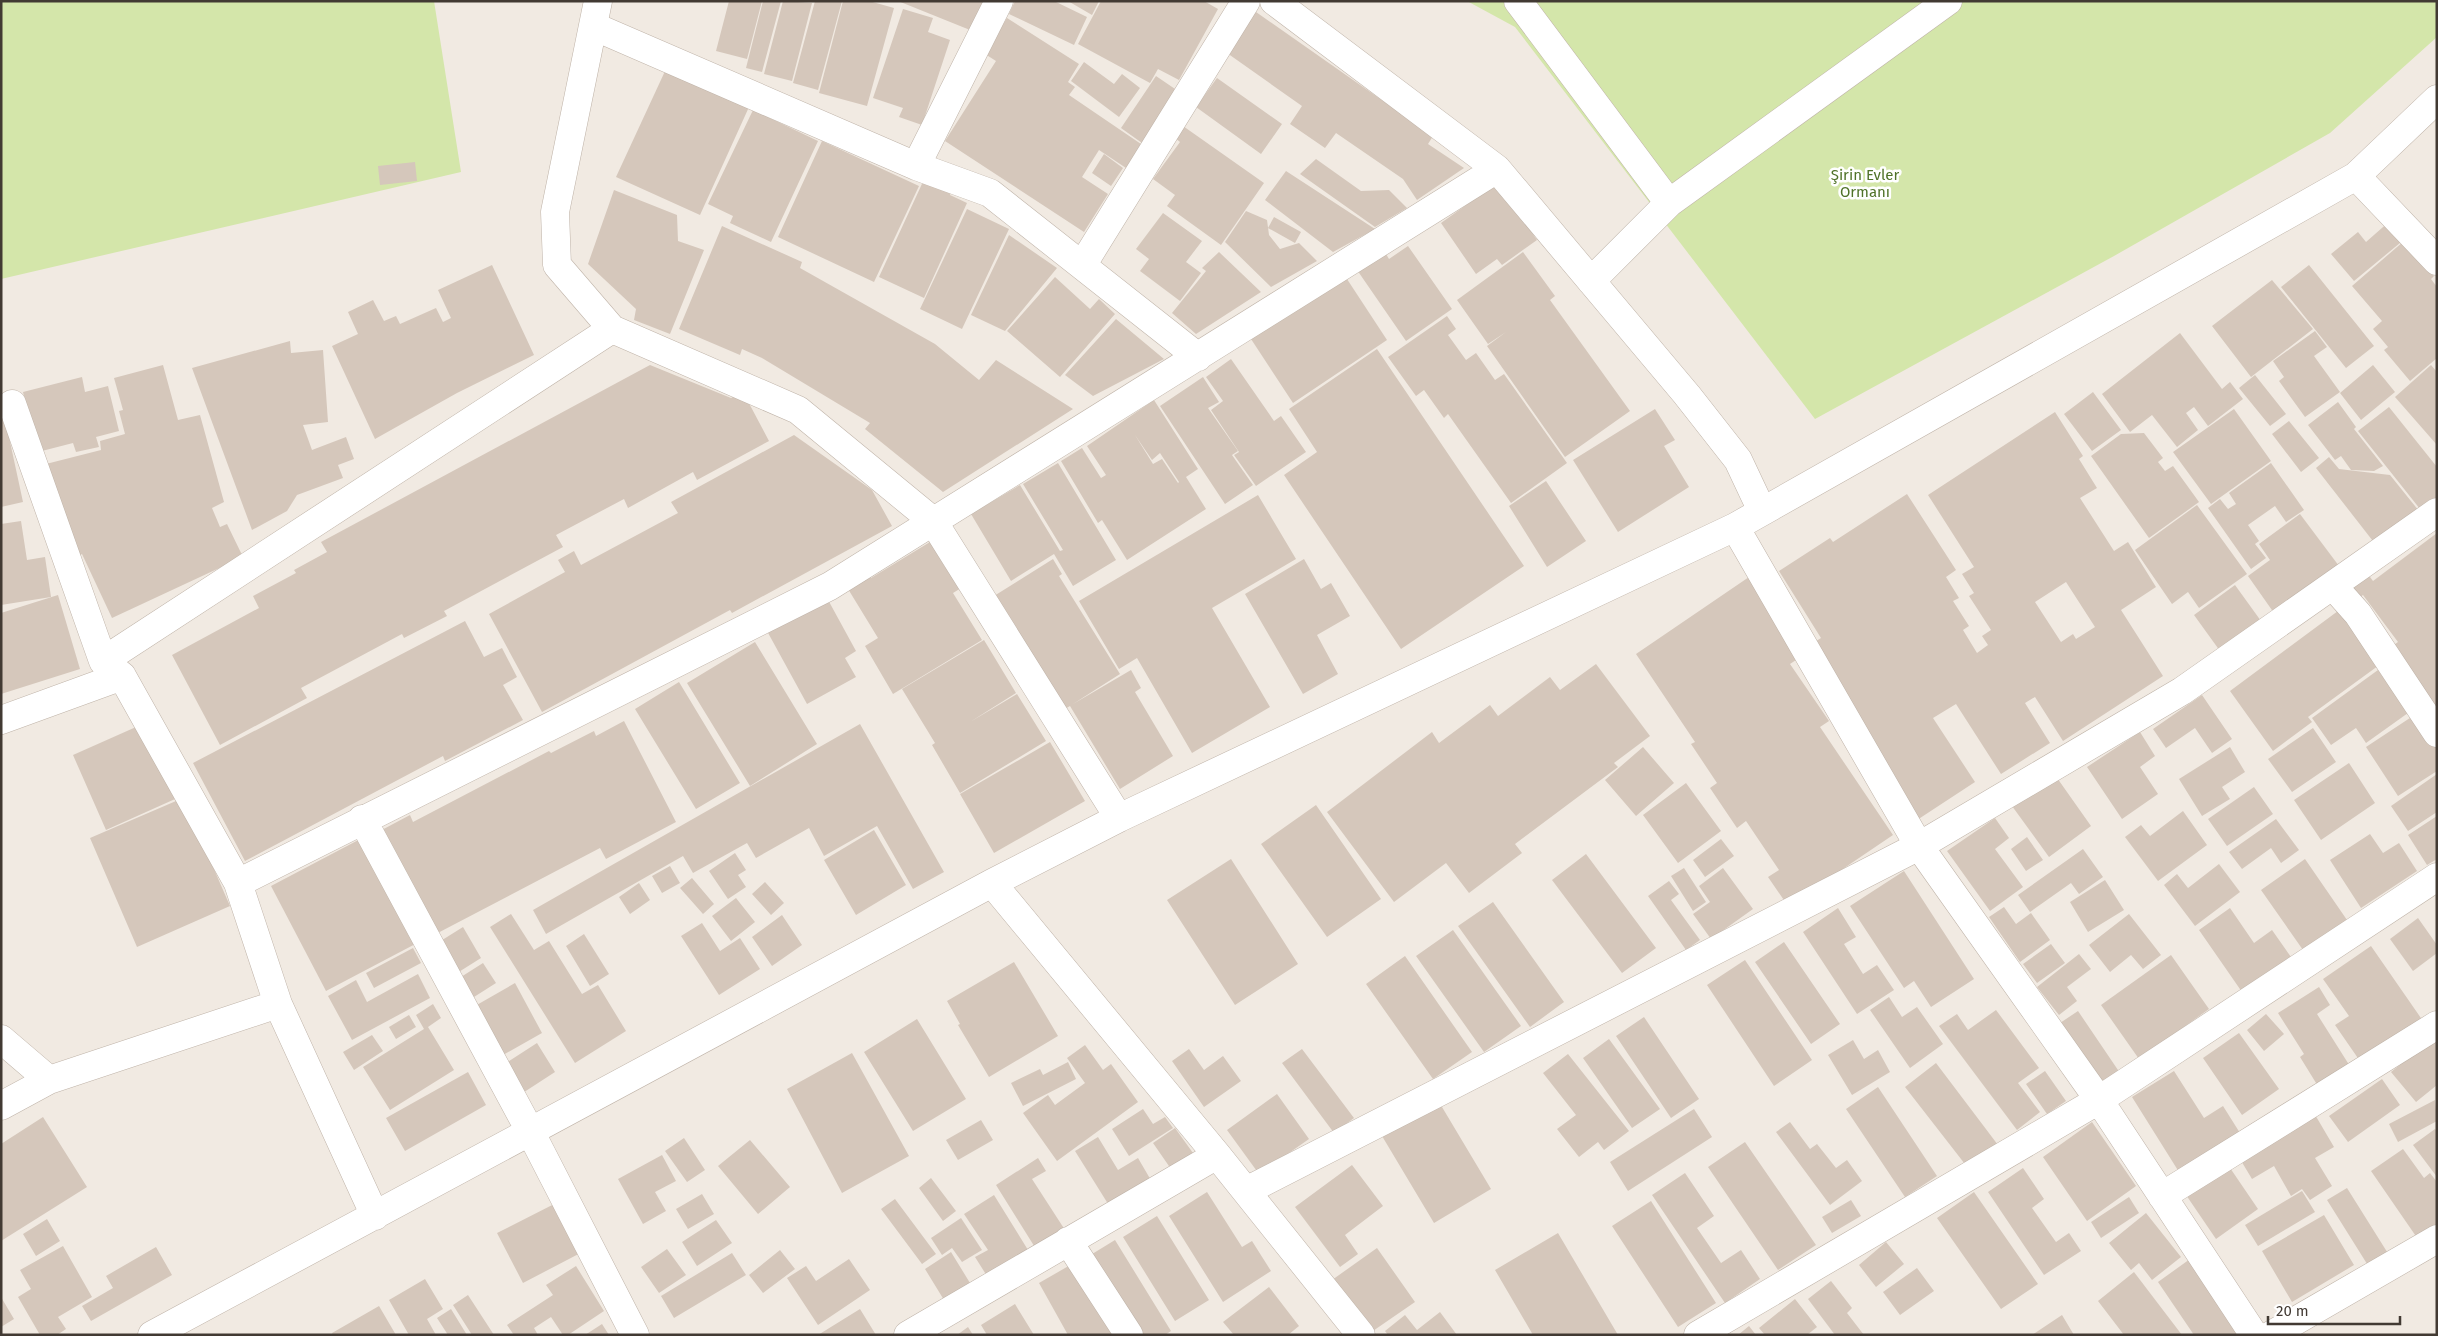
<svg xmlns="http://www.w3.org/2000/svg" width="2438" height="1336" viewBox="0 0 2438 1336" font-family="'Fira Sans',sans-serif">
<rect width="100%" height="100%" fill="#f1eae2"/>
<path fill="#d4e6aa" d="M1,1H434L461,172L1,279Z
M1467,1H2437V37L2330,133L2114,256L1815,419L1515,27Z"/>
<path fill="#d5c7bb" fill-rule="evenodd" d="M729,1H762L747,59L716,51Z
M763,1H781L762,72L746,68Z
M783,1L812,3L792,81L764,74Z
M815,1H842L818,90L793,83Z
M843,1H869L894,8L867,106L819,93Z
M898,1H984L975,32Z
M1015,1H1054L1087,17L1074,45L1009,14Z
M1068,1H1099L1092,15Z
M1101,1H1204L1218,9L1179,80L1158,69L1150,83L1078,44Z
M903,9L933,18L928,32L950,40L922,125L899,117L903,108L873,98Z
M1256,12L1433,136L1428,144L1464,168L1417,200L1403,179L1336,133L1325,148L1290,124L1302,106L1227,53Z
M1007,18L1079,64L1068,82L1075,87L1069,95L1141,144L1126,168L1099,150L1082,177L1108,194L1084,232L945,141L996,61L985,54Z
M1084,62L1114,84L1122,74L1140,88L1119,117L1071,81Z
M666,69L749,107L700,215L616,177Z
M1156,76L1178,91L1142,143L1121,128Z
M1217,78L1282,124L1261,154L1196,107Z
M753,110L818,141L771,242L730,223L733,216L708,204Z
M1183,126L1264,183L1221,245L1167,206L1175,195L1153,179L1180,142L1175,138Z
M822,141L919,186L874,282L778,237Z
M1104,154L1123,168L1111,186L1092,173Z
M1316,159L1361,191L1389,190L1407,208L1375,227L1300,174Z
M415,162L417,181L380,185L378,166Z
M1286,171L1375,229L1333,252L1265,200Z
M927,173L954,186L950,195L967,203L924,298L879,277Z
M1497,183L1537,240L1502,265L1497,259L1476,274L1441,223Z
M614,190L677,215L678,241L704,250L670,334L634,320L636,309L588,264Z
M967,209L1009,229L962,329L920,309Z
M1246,211L1267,220L1269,235L1280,249L1299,243L1317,261L1271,287L1225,242Z
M1163,213L1202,241L1186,262L1201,273L1180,301L1140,271L1149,259L1136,249Z
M1274,217L1301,232L1295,243L1268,228Z
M2391,220L2406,238L2354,281L2331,254L2358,232L2366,242Z
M722,226L802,262L800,268L935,344L979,380L996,360L1073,409L943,492L865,429L870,423L762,358L742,349L740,355L679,329Z
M1009,235L1057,268L1005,331L971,315Z
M2404,241L2434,276L2431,279L2437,287V358L2410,381L2384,350L2388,347L2373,329L2382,321L2352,286Z
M1408,246L1452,309L1406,341L1355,267L1383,249L1389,259Z
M1219,252L1261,292L1196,334L1172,313L1206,271L1202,268Z
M1523,252L1555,296L1550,300L1630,411L1565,457L1487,346L1506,332L1488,344L1457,300Z
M492,265L534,355L457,393L375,439L332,346L358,334L348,312L373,300L384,321L396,316L400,324L436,308L443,322L451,318L438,290Z
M2309,265L2374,346L2346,368L2281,287Z
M1345,276L1387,340L1293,403L1251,339Z
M1055,277L1090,309L1099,299L1115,314L1060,377L1007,331Z
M2272,280L2313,329L2251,377L2212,326Z
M1447,316L1456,329L1448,335L1466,360L1476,353L1495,380L1504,374L1567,463L1511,503L1448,414L1444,418L1424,390L1416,396L1388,357Z
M1116,319L1164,359L1093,396L1065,375Z
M2315,331L2327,347L2314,356L2340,392L2305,417L2279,381L2284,377L2273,361Z
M2180,333L2222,389L2230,382L2243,399L2208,426L2194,407L2186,413L2198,430L2177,447L2152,415L2130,432L2102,394Z
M290,341L291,353L323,350L328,422L303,425L312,450L346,437L354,459L338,465L343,478L297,495L287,511L252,530L192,368Z
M1377,349L1524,566L1401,649L1284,475L1317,452L1289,409Z
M1231,359L1274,421L1281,416L1306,452L1256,486L1234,455L1239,452L1211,410L1223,401L1206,377Z
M163,365L178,420L200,415L224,502L212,508L220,527L227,524L243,557L112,618L82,554L74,558L42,465L101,450L100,441L125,434L119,411L123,410L114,378Z
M650,365L731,398L743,392L769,441L697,480L693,472L628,508L624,499L556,535L563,547L444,611L447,616L404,638L402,634L301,688L307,698L220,745L172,655L259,608L253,596L296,573L294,570L327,552L321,542Z
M2373,365L2395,392L2361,420L2340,393Z
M2431,365L2437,372V445L2395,397Z
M2255,375L2286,414L2270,426L2239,388Z
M82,377L85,392L108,386L119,431L96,437L99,447L76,452L73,443L38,452L23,392Z
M1203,377L1219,402L1208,408L1238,451L1232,455L1253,485L1225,504L1160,406Z
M2093,392L2121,430L2092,451L2064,414Z
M1,400L23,502L1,507Z
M1154,400L1198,469L1186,477L1206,509L1127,560L1102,520L1098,523L1061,461L1082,448L1101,478L1106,475L1087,446ZM1135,435L1152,460L1160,453L1179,482L1178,483L1162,459L1153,464Z
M2338,402L2356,427L2354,429L2383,466L2374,471L2351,470L2341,456L2335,460L2308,425Z
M2389,407L2437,467V503L2424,514L2358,431Z
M1655,409L1675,440L1664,446L1689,487L1618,532L1573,460Z
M2234,409L2271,461L2211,504L2173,452Z
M2055,412L2083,456L2079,459L2097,488L2080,498L2114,551L2128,542L2156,587L2121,610L2163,676L2063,741L2035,697L2025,703L2050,743L2001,774L1956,704L1933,718L1975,782L1914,822L1810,645L1821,638L1779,571L1830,538L1833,542L1907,494L1956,570L1946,577L1959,598L1953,601L1969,626L1963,630L1977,653L1988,645L1982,636L1991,630L1969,596L1974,593L1962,574L1974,567L1928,495ZM2066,582L2095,627L2076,639L2073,634L2061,642L2035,602Z
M2289,421L2319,458L2301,472L2272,434Z
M2144,433L2163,458L2158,462L2165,471L2173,466L2199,502L2149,538L2091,456L2121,434Z
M794,435L872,490L892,526L732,613L730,610L542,712L489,614L565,572L558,560L574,551L581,565L678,513L671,502Z
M2329,457L2339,469L2390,475L2419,511L2376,545L2316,468Z
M1058,463L1116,560L1073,586L1054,554L1011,581L971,514L1020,485L1060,551L1063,550L1023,484Z
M2271,463L2304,510L2286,522L2275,506L2248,525L2259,541L2255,544L2266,558L2251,569L2208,508L2220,499L2228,509L2236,504L2229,493Z
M1546,481L1586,541L1547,567L1509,506Z
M1258,495L1296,559L1212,608L1270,707L1192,753L1137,658L1119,669L1079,601Z
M2197,505L2247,574L2199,608L2188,592L2172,604L2135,550Z
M2300,514L2339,566L2274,613L2248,576L2270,560L2259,544Z
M21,521L27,560L45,557L51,597L1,605V524Z
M2437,533V709L2391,647L2398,642L2363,595L2353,602L2343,590L2367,573L2373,581Z
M930,542L945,567L953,562L966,585L953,593L982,640L893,694L865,646L878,638L845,584L866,572L871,578Z
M1053,559L1062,574L1059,576L1120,674L1073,704L1131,670L1141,688L1135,692L1173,756L1120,789L1070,706L1065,709L994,596Z
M1304,559L1321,589L1331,583L1350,616L1317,635L1338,674L1303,694L1245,594Z
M1749,577L1802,656L1790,664L1829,721L1820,727L1893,835L1788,906L1768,877L1779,870L1746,821L1737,828L1710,788L1717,783L1691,744L1695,742L1636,654Z
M2235,585L2261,621L2220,651L2194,615Z
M58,595L80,669L1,694V613Z
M827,598L856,651L845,658L856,677L807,704L767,631Z
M2342,608L2382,663L2308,717L2312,722L2273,751L2230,691Z
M465,621L484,657L502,648L517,677L503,685L523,720L445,761L443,756L245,861L193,763Z
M984,640L1016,693L970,722L1017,694L1046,741L960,793L932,745L935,743L902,689Z
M755,642L817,744L750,786L687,683Z
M1596,664L1650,736L1614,763L1618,767L1515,844L1522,853L1469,893L1446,863L1394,902L1327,812L1432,732L1439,743L1490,705L1498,716L1550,677L1560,690Z
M2378,670L2408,713L2366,743L2356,728L2331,745L2312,718Z
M679,682L740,783L696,809L635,709Z
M2202,695L2232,739L2212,753L2195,728L2166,748L2153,729Z
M2419,712L2437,739V771L2398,796L2366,747Z
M624,721L676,822L606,859L600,848L432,936L378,832L410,815L413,822L549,751L551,753L594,731L596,736Z
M145,723L184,795L106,830L73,755Z
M860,724L944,872L913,889L877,826L824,856L809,828L756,858L747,843L693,873L683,856L546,934L533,910Z
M2313,728L2336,762L2292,792L2268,759Z
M2140,732L2155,756L2140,767L2158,794L2122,819L2087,767Z
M1050,742L1085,801L994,853L960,794Z
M1643,747L1674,783L1636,816L1605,780Z
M2230,747L2245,772L2222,787L2230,799L2202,816L2179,779Z
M2349,763L2375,803L2321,840L2294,800Z
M2437,774V812L2408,831L2391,806Z
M2055,775L2091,826L2049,857L2012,806Z
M1686,783L1721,831L1678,863L1643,815Z
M2254,787L2273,814L2227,846L2208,819Z
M183,798L230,906L137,947L90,838Z
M1316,805L1381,899L1327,937L1261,844Z
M2183,811L2207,845L2158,881L2125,837L2141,825L2150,836Z
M2437,816V859L2427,865L2408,835Z
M1995,818L2009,838L1995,849L2023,887L1990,911L1947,851Z
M2276,819L2299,850L2281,863L2271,848L2242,869L2229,852Z
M874,830L906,885L856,915L824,860Z
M2370,834L2383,853L2399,843L2417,871L2361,908L2330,860Z
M366,836L421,941L326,991L271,886Z
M2027,837L2043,860L2026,871L2011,849Z
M1721,839L1734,856L1705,877L1693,860Z
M2083,849L2103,877L2079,894L2071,883L2030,912L2018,895Z
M735,853L746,870L738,875L746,887L728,899L709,871Z
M1586,854L1656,948L1622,973L1552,880Z
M1231,859L1298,964L1235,1005L1167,900Z
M2305,859L2347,920L2303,950L2261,890Z
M2219,864L2240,892L2195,926L2164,885L2177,874L2188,888Z
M670,866L680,883L662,893L652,876Z
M1684,868L1706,902L1693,911L1671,876Z
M1723,868L1753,909L1711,939L1693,914L1710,902L1699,886Z
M1904,871L1974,979L1931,1007L1914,981L1904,988L1850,906Z
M692,878L714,904L703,914L680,888Z
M2105,880L2124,910L2088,932L2070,902Z
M1669,881L1679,894L1671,900L1700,940L1686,950L1648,896Z
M765,882L784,903L771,915L752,894Z
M639,883L650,900L630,914L619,897Z
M736,898L755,922L731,941L712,916Z
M1493,902L1564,1002L1530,1027L1458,926Z
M2004,907L2016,924L2031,913L2050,940L2020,962L1989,917Z
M1838,908L1856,937L1844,944L1863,974L1877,965L1894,990L1857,1014L1803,932Z
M2230,908L2254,943L2272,930L2291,957L2242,992L2199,930Z
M511,914L534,950L549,941L582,994L598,985L626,1031L575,1063L490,927Z
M2129,914L2161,955L2143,969L2131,955L2110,972L2089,945Z
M782,915L802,945L772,966L752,937Z
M2418,918L2437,945V953L2413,971L2390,939Z
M702,923L720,951L740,938L760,969L719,995L681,936Z
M463,927L481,958L454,975L431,947Z
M1453,930L1521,1026L1484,1052L1416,956Z
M584,934L609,974L590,986L566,946Z
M1784,942L1840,1024L1811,1044L1755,962Z
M2051,944L2065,963L2037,983L2023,964Z
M2371,946L2423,1021L2362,1064L2335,1025L2349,1016L2323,979Z
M413,948L421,963L374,988L366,973Z
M2079,954L2091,969L2067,987L2077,1001L2059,1015L2037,987Z
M2171,955L2209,1009L2139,1059L2101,1005Z
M1405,956L1472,1052L1433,1079L1366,984Z
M1745,960L1812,1060L1774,1086L1707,985Z
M1014,962L1058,1036L989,1077L958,1025L960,1024L947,1001Z
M483,963L496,983L474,997L461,977Z
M418,974L430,998L352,1040L328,996L356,980L367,1002Z
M515,983L542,1033L503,1055L475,1006Z
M2319,987L2330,1005L2317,1014L2353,1071L2321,1091L2300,1057L2304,1054L2278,1013Z
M1889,997L1902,1017L1917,1007L1943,1044L1910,1068L1870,1010Z
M433,1004L441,1018L428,1027L454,1070L390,1110L363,1067L424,1029L416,1015Z
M1996,1010L2039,1068L2018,1083L2040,1112L2017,1130L1939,1026L1957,1014L1968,1030Z
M2078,1011L2120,1073L2102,1086L2060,1023Z
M2266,1014L2284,1034L2264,1051L2247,1030Z
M409,1015L416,1027L396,1039L389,1027Z
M1644,1017L1699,1099L1671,1118L1616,1036Z
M917,1019L966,1099L913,1131L864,1052Z
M2239,1033L2279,1089L2242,1115L2203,1058Z
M372,1035L383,1051L354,1070L343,1052Z
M2437,1035V1085L2416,1102L2391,1072Z
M1609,1039L1660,1109L1632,1128L1583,1058Z
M1853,1040L1864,1059L1878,1050L1890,1072L1852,1095L1828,1055Z
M537,1043L555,1072L515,1098L497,1069Z
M1085,1045L1103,1070L1111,1064L1138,1102L1057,1161L1023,1113L1048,1095L1055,1105L1085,1083L1067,1058Z
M1189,1049L1204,1070L1223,1056L1241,1081L1204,1107L1172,1061Z
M1302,1049L1354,1118L1334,1133L1282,1063Z
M852,1053L909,1156L842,1193L787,1089Z
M1568,1054L1629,1131L1604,1150L1598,1142L1579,1157L1557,1129L1576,1115L1543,1073Z
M1068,1062L1076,1079L1023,1106L1011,1083L1040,1069L1043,1075Z
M1936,1063L1998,1145L1968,1168L1905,1087Z
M2045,1071L2066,1101L2047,1114L2026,1084Z
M2174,1071L2204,1118L2223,1106L2240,1133L2179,1172L2132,1097Z
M468,1072L486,1105L405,1151L386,1118Z
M2382,1079L2400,1105L2348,1142L2329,1116Z
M1878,1087L1937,1176L1905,1197L1846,1109Z
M1277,1094L1309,1139L1259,1174L1227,1130Z
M2435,1100L2437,1121L2398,1142L2389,1124Z
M1439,1102L1491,1189L1434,1223L1382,1136Z
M1143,1109L1153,1124L1165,1117L1173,1128L1129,1156L1112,1129Z
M1694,1109L1712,1137L1628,1191L1610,1162Z
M2314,1113L2334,1147L2315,1158L2332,1186L2310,1200L2302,1189L2291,1196L2274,1166L2252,1179L2240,1159Z
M43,1117L87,1187L1,1241V1144Z
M981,1120L993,1140L958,1160L946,1140Z
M1790,1122L1810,1149L1817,1144L1836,1168L1847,1160L1862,1181L1830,1205L1776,1132Z
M2092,1122L2136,1186L2087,1221L2043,1157Z
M1175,1128L1193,1153L1171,1169L1153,1143Z
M2435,1129L2437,1131V1177L2413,1145Z
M1098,1137L1118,1170L1138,1158L1152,1182L1110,1207L1075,1151Z
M684,1138L705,1170L687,1182L665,1151Z
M750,1140L790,1187L758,1214L718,1166Z
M1745,1142L1816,1245L1778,1270L1708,1167Z
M2403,1149L2424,1178L2430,1173L2437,1182V1235L2422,1245L2371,1171Z
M662,1155L676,1181L655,1192L666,1211L643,1224L618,1179Z
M1038,1158L1046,1171L1032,1179L1065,1230L1036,1249L996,1185Z
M2226,1162L2258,1209L2216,1239L2184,1192Z
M1352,1165L1383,1206L1345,1235L1358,1254L1340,1267L1295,1207Z
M2023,1168L2044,1199L2032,1208L2056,1242L2069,1233L2081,1251L2044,1275L1988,1192Z
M1685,1173L1714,1216L1697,1228L1721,1263L1741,1250L1760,1279L1725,1303L1652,1195Z
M931,1178L956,1211L943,1221L919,1188Z
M2347,1188L2389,1255L2369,1267L2327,1200Z
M2302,1191L2315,1212L2258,1246L2245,1225Z
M1207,1192L1242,1247L1252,1241L1271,1271L1223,1302L1169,1216Z
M1974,1192L2038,1284L2001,1309L1937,1218Z
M702,1194L714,1214L688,1229L676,1209Z
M994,1195L1028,1250L987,1276L975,1257L988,1250L964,1214Z
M2129,1197L2139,1213L2101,1238L2091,1222Z
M564,1199L590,1248L523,1283L497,1233Z
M895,1199L936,1254L922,1264L881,1209Z
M1851,1200L1861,1216L1832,1233L1822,1217Z
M1651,1201L1716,1303L1678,1327L1612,1226Z
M2146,1213L2181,1257L2152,1280L2139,1263L2131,1270L2109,1243Z
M2324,1215L2354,1265L2292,1302L2262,1251Z
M1157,1216L1209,1300L1175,1321L1123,1237Z
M961,1218L982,1250L962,1262L952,1248L942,1255L931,1238Z
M47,1219L60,1241L36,1256L23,1234Z
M716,1220L732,1243L697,1266L682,1242Z
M1558,1233L1618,1335H1533L1495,1270Z
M1115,1240L1171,1331L1165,1335H1130L1084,1259Z
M1886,1242L1904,1264L1876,1287L1859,1265Z
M63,1246L92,1297L58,1317L66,1329L57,1335H40L18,1297L31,1289L20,1270Z
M156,1247L172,1275L91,1321L82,1306L113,1288L106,1276Z
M1377,1248L1415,1302L1370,1333L1332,1280Z
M667,1249L686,1275L659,1293L641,1267Z
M780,1250L795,1269L763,1293L749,1275Z
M951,1252L970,1283L944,1300L925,1269Z
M732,1253L746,1275L674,1318L661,1296Z
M2197,1254L2250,1335H2194L2158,1282Z
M849,1259L870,1290L818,1325L787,1278L806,1266L816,1281Z
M1079,1260L1121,1335H1068L1039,1283Z
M576,1266L604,1311L568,1335H563L551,1317L534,1328L538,1335H514L507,1325L553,1295L546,1285Z
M1917,1268L1934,1291L1900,1315L1883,1292Z
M2134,1272L2182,1335H2124L2098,1301Z
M425,1279L443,1309L427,1319L436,1335H409L389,1300Z
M1831,1281L1852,1308L1847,1313L1864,1335H1835L1808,1299Z
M1269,1287L1299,1326L1288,1335H1234L1223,1322Z
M468,1295L494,1335H472L453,1305Z
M1,1297L14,1319L1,1327Z
M1795,1299L1817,1327L1807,1335H1765L1759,1328Z
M1015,1304L1034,1335H987L981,1325Z
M379,1306L396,1335H333L332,1333Z
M451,1309L467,1335H448L437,1318Z
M860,1309L876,1335H818Z
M1440,1312L1457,1335H1388L1385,1331L1405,1315L1417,1330Z
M2062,1315L2074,1335H2032Z
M602,1324L609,1335H585Z
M1749,1326L1756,1335H1738Z
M968,1327L973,1335H957Z"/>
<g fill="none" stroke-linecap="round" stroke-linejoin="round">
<defs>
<path id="minor" d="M598,1L555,212L557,265L612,329
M1274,1L1497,169
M1518,1L1669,203
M593,26L916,166L990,193L1198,357
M916,166L999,1
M2356,176L2437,261
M1083,264L1246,1
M1591,281L1669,203L1948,1
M12,404L103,661L122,676L238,883
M1735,527L1919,846L2099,1100L2254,1335
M2333,586L2358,614L2437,733
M103,661L612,329L798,410L933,521L1119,818
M1,720L122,676
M362,819L530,1131L635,1335
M992,883L1217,1155L1361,1335
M1,1039L49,1080L278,1004
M1,1106L49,1080
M1246,1191L1919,846L2182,691L2437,512
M2162,1196L2437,1025
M375,1216L278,1004L238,883L830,586L1497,169L1687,395L1738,460L1762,511
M1068,1241L1129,1335
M152,1335L992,883L1119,818L1735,527L2356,176L2437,99
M908,1335L1217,1155
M1698,1335L2099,1100L2437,877
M2271,1335L2437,1239"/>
</defs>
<use href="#minor" stroke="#bfb3a8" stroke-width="29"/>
<use href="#minor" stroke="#fff" stroke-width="28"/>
</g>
<g text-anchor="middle" stroke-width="5" stroke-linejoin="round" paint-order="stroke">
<g font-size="15" fill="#4f7228" stroke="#fff">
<text x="1865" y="180">Şirin Evler<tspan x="1865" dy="17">Ormanı</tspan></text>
</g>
</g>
<rect width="2438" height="1336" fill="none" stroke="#423a33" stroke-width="5"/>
<path d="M2268 1316v8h132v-8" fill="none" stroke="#423a33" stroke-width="2.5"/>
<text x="2276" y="1316" font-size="15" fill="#423a33" stroke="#ffffff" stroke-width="4" paint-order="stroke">20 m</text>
</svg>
